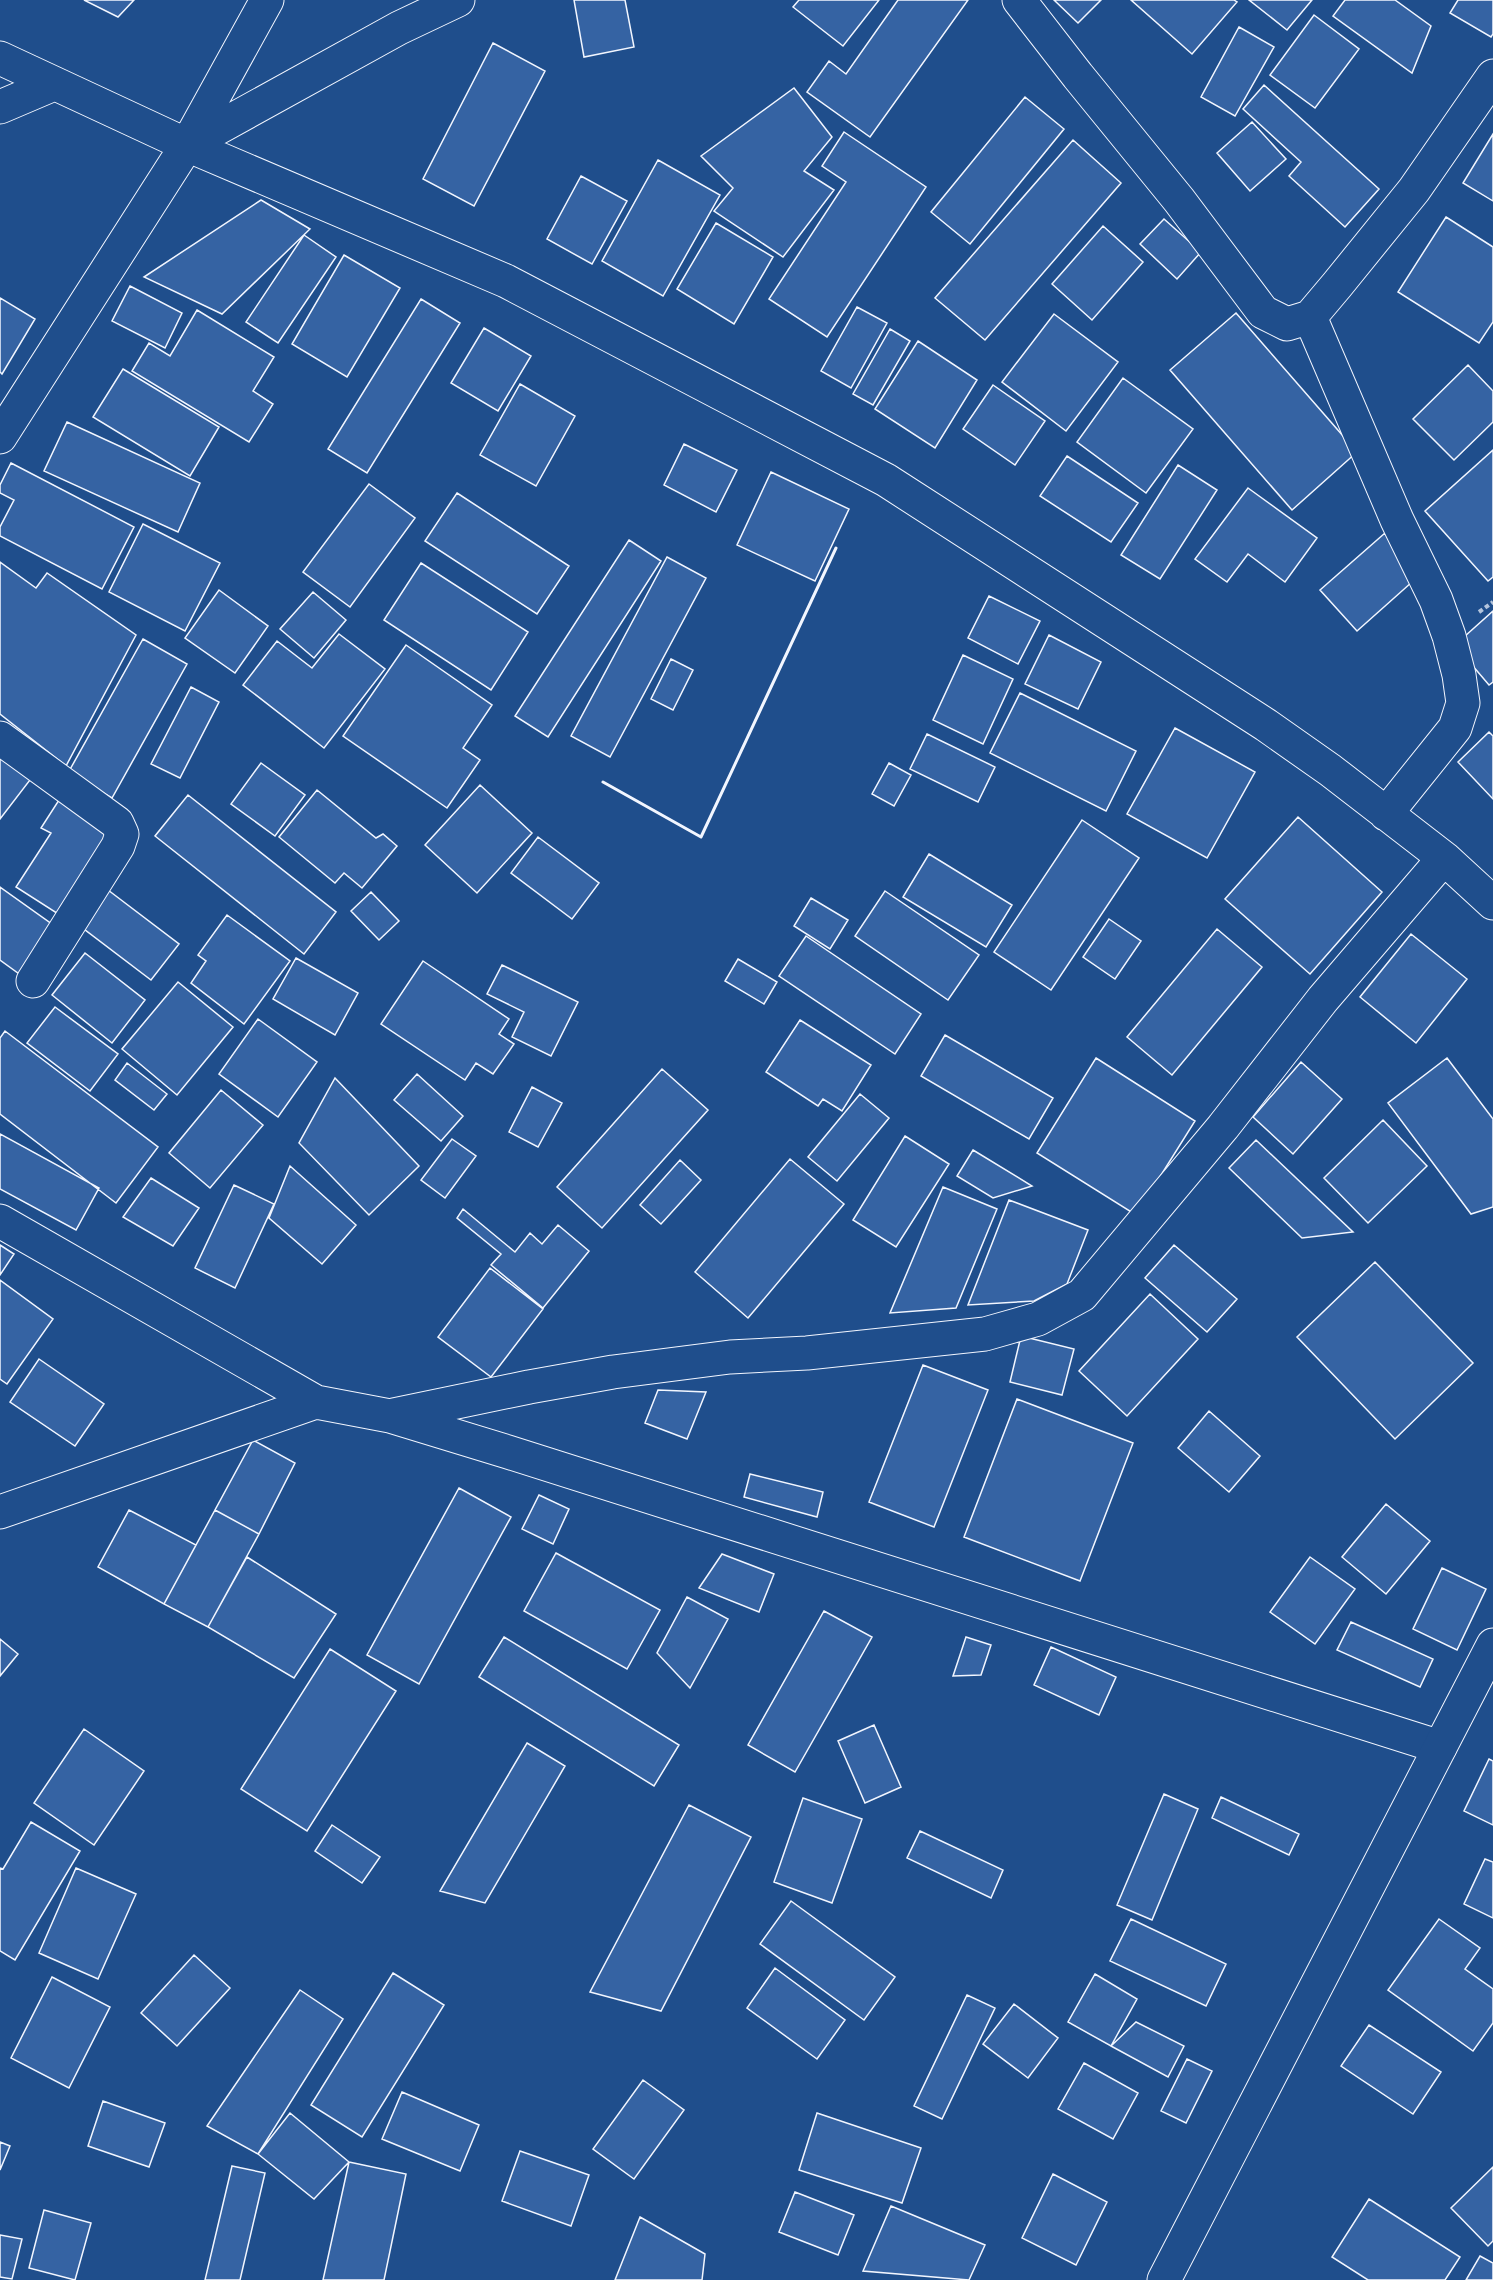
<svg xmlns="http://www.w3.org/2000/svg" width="1493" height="2280" viewBox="0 0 1493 2280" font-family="'Sofia Sans Condensed',sans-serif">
<rect width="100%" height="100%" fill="#1f4e8c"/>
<path fill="#3563a3" stroke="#f2f6ff" stroke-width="1.5" d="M84,0H134L118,17Z
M574,0H625L634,47L584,57Z
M799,0H879L843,46L793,7Z
M898,0H968L870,137L807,92L829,61L846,74Z
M1054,0H1101L1078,23Z
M1131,0H1234L1237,2L1192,54Z
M1249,0H1312L1287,30Z
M1345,0H1395L1431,26L1412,73L1333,16Z
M1458,0H1493V34L1491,37L1450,13Z
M1314,15L1359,49L1315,108L1270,75Z
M1239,27L1274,47L1235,116L1201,97Z
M493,43L545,71L474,206L423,179Z
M1264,85L1379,189L1345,227L1289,176L1301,162L1243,109Z
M794,88L832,137L804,171L834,190L783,257L714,211L733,188L701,156Z
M1025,97L1064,129L970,244L931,212Z
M1252,122L1286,159L1250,191L1217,153Z
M844,132L926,187L827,337L769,299L846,182L822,166Z
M1493,134V201L1463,183Z
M1073,140L1121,183L985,340L935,298Z
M658,160L720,195L663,296L602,261Z
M581,176L627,201L592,264L547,239Z
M261,200L310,229L222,314L144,277Z
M1446,217L1493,247V322L1479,343L1398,292Z
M1164,219L1201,252L1177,279L1140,244Z
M716,223L773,257L734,324L677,289Z
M1103,226L1143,262L1092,320L1052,284Z
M304,235L336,257L278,343L246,322Z
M344,255L400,288L347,377L292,344Z
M130,286L182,313L165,348L112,321Z
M0,298L35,319L2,374L0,372Z
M421,299L460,323L367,473L328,449Z
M857,307L887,323L851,388L821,371Z
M197,310L274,357L253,391L273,404L249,442L132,371L149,343L170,356Z
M1236,313L1357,452L1292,510L1170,370Z
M1054,314L1118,362L1066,431L1002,382Z
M484,328L531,356L498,411L451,383Z
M890,329L910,341L873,405L853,394Z
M918,341L977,380L935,448L875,409Z
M1468,365L1493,391V422L1454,460L1413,419Z
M123,369L219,427L190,476L93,417Z
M1123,378L1193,429L1146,493L1077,442Z
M520,384L575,416L536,486L480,455Z
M993,385L1045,421L1015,465L963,429Z
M67,422L200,483L178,532L44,471Z
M684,444L737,470L716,512L664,485Z
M1493,450V577L1488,581L1425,511Z
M1067,456L1138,503L1111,542L1040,496Z
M11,463L134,527L102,589L0,536V527L14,500L0,493V485Z
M1178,465L1217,490L1160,579L1121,555Z
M771,472L849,509L815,581L737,545Z
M369,484L415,518L350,607L303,572Z
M1248,488L1317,538L1285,582L1248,554L1227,582L1195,559Z
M457,493L569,566L537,614L425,541Z
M143,524L220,563L185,631L109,592Z
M1385,533L1421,574L1357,631L1320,590Z
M629,540L661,561L548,737L515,716Z
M667,557L706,578L610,757L571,736Z
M0,562L36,588L47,573L136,635L66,766L0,714Z
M421,563L528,632L491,690L384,620Z
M219,590L268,626L235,673L185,638Z
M313,592L346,620L314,658L280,629Z
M989,596L1040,621L1018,664L968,638Z
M1493,611V682L1489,685L1455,645Z
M339,634L385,669L324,748L243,685L277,641L312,668Z
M1049,635L1101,662L1078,709L1025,684Z
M143,639L187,664L112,798L68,773Z
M406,645L492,705L463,748L480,760L447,808L343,736Z
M963,655L1013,679L983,744L933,720Z
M671,659L693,670L673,710L651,699Z
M191,687L219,702L180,778L151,764Z
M1020,693L1136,751L1106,811L990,753Z
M1175,728L1255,772L1207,858L1127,814Z
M1489,732L1493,736V799L1458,762Z
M927,734L995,767L978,802L910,769Z
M0,757L30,780L0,819Z
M261,763L305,795L275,836L231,804Z
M889,763L911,775L894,806L872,794Z
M480,785L532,833L477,893L425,845Z
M317,790L376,838L383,834L397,846L362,888L344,873L335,883L279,837Z
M188,795L336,912L304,954L155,836Z
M59,800L118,838L66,919L16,887L51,833L41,828Z
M1298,817L1382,892L1310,974L1225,899Z
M1082,820L1139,858L1051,990L994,952Z
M538,837L599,883L572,919L511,873Z
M929,854L1012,905L986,947L903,897Z
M0,887L56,927L22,976L0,960Z
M108,890L179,944L151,980L80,926Z
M885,891L979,955L948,1000L855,936Z
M371,892L399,921L379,940L351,911Z
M811,898L848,920L830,949L794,926Z
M227,915L290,961L244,1024L191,983L206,961L198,955Z
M1109,919L1141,941L1115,979L1083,957Z
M1217,929L1262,967L1172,1075L1127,1037Z
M1411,934L1467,979L1416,1043L1360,997Z
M806,936L921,1014L895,1054L779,976Z
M85,953L145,1000L112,1043L52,995Z
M296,958L358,993L335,1035L273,999Z
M738,959L777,982L764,1004L725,981Z
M423,961L509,1019L499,1034L514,1044L493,1074L476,1063L465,1080L381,1024Z
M502,965L578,1002L551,1056L512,1037L524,1012L487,994Z
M178,982L233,1027L177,1095L122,1049Z
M55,1007L118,1054L90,1091L27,1043Z
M258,1019L317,1062L278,1117L219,1074Z
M800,1020L871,1065L842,1111L823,1099L818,1106L766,1072Z
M5,1031L158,1147L116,1203L0,1114V1038Z
M945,1035L1053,1098L1029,1139L921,1076Z
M1096,1058L1195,1121L1136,1215L1037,1153Z
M1447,1058L1493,1119V1207L1471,1214L1388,1103Z
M1301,1062L1342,1099L1293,1154L1253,1117Z
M127,1063L167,1094L154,1110L115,1080Z
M662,1069L708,1110L602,1228L557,1187Z
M417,1074L463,1116L441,1141L394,1100Z
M335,1078L419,1166L369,1215L299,1143Z
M532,1087L562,1103L538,1147L509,1132Z
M221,1090L263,1125L210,1188L169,1153Z
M860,1094L889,1118L837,1181L808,1157Z
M1383,1120L1427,1166L1368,1223L1324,1178Z
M0,1134L99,1188L76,1230L0,1189Z
M905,1136L949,1164L896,1247L853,1220Z
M452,1139L476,1156L445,1198L421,1180Z
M1256,1140L1353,1232L1302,1238L1229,1168Z
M973,1150L1032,1186L993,1198L957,1176Z
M790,1159L844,1204L748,1318L695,1272Z
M680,1160L701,1180L661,1224L640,1205Z
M290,1166L356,1225L322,1264L269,1218Z
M151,1178L199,1208L173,1246L123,1217Z
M234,1185L274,1204L235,1288L195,1268Z
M943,1187L997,1209L956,1308L890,1313Z
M1009,1200L1088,1230L1067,1284L1034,1301L968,1305Z
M463,1209L515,1252L530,1233L542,1244L558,1225L589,1251L543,1308L491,1265L501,1254L457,1218Z
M0,1245L14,1254L0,1275Z
M1174,1245L1237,1299L1207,1332L1145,1278Z
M1375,1262L1473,1363L1395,1439L1297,1337Z
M490,1268L543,1309L491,1377L438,1337Z
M0,1280L53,1319L7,1384L0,1379Z
M1150,1294L1198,1339L1127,1416L1079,1371Z
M1021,1336L1074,1349L1062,1395L1010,1382Z
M39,1359L104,1404L75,1446L10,1402Z
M923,1365L988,1390L934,1527L869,1502Z
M658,1390L706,1392L687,1439L645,1423Z
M1017,1399L1133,1443L1080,1581L964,1537Z
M1209,1411L1260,1456L1229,1492L1178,1448Z
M253,1440L295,1463L259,1534L215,1510Z
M750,1474L823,1492L817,1517L744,1497Z
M459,1488L511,1517L419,1684L367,1655Z
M539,1495L569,1509L553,1544L522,1529Z
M1386,1504L1430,1541L1386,1594L1342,1557Z
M129,1510L196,1545L164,1604L98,1567Z
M215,1510L259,1534L208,1627L164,1604Z
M556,1553L660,1610L627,1669L524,1611Z
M722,1554L774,1574L759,1612L699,1588Z
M247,1557L336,1614L294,1678L208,1627Z
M1310,1557L1355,1589L1315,1644L1270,1612Z
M1442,1568L1486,1589L1457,1650L1413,1629Z
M687,1597L728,1619L690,1688L657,1653Z
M824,1611L872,1637L795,1772L748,1745Z
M1351,1622L1433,1659L1420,1687L1337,1650Z
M504,1637L679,1745L654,1786L479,1677Z
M966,1637L991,1645L981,1675L953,1676Z
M0,1639L18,1654L0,1676Z
M1051,1647L1116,1677L1099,1715L1034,1685Z
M330,1649L396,1691L307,1831L241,1789Z
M874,1725L901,1787L865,1803L838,1741Z
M84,1729L144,1771L94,1845L34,1803Z
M527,1743L565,1766L485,1903L440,1891Z
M1489,1759L1493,1761V1825L1464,1811Z
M1164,1794L1198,1809L1152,1920L1117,1905Z
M1221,1797L1299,1834L1289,1855L1212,1818Z
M803,1798L862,1819L832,1903L774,1882Z
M689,1805L751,1837L661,2011L590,1992Z
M31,1822L80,1851L15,1960L0,1951V1868L3,1869Z
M332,1825L380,1857L362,1883L315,1851Z
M920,1831L1003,1870L991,1898L907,1858Z
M1485,1859L1493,1862V1918L1464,1904Z
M76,1868L136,1894L98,1979L39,1953Z
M791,1901L895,1977L864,2020L760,1944Z
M1131,1919L1226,1964L1206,2006L1110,1961Z
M1439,1919L1480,1948L1465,1969L1493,1989V2023L1473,2051L1388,1990Z
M194,1955L230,1988L177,2046L141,2013Z
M775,1968L845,2020L817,2059L747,2008Z
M393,1973L444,2005L362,2137L311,2105Z
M1095,1974L1137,1999L1111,2046L1068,2022Z
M52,1977L110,2007L69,2088L11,2058Z
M300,1990L343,2019L258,2154L207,2126Z
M967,1995L995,2008L942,2119L914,2106Z
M1014,2004L1058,2038L1028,2078L983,2044Z
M1136,2022L1184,2046L1168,2077L1111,2046Z
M1369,2025L1441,2072L1413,2114L1341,2066Z
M1187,2059L1212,2071L1186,2123L1161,2111Z
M1084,2063L1138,2093L1113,2139L1058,2109Z
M643,2080L684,2110L634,2179L593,2149Z
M402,2092L479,2125L460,2171L382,2139Z
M103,2101L165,2123L149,2167L88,2146Z
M290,2113L349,2162L314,2199L258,2154Z
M817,2113L921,2148L902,2203L799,2170Z
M0,2142L10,2146L0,2170Z
M520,2151L589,2175L571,2226L502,2201Z
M349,2162L406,2174L384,2280H323Z
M232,2166L265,2173L240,2280H205Z
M1493,2167V2241L1488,2246L1451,2208Z
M1053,2174L1107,2202L1076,2265L1022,2238Z
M795,2192L854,2215L838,2255L779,2232Z
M1369,2199L1460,2257L1445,2280H1368L1332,2257Z
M891,2206L985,2245L969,2280L863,2271Z
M44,2210L91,2223L75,2280L29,2268Z
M640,2217L705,2254L702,2280H615Z
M0,2235L22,2239L12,2279L0,2277Z
M1480,2256L1493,2263V2280H1466Z"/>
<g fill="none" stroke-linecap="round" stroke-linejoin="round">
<defs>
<path id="minor" d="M1019,0L1078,76L1179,200L1263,312L1287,324L1310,317L1337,285L1414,190L1493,76
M0,58L187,145L506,281L886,480L1266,725L1330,770L1444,858L1493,903
M0,107L54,84
M187,145L399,28L458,0
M1310,317L1397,520L1436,600L1449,636L1459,675L1463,703L1455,728L1386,814
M0,437L187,145L267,0
M0,738L117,823L122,834L118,846L33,981
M0,1221L316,1402L390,1416L508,1452L1440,1747
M394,1415L529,1387L613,1372L730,1357L807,1353L985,1334L1038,1319L1082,1295L1223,1127L1323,999L1444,858
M0,1512L316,1402"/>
<path id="major" d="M1164,2280L1493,1645"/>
</defs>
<use href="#minor" stroke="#f2f6ff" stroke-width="35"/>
<use href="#major" stroke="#f2f6ff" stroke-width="35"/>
<path stroke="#b3c4dc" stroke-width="4" stroke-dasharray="4.5 3" stroke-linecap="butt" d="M1479,612L1493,602"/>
<use href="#minor" stroke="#1f4e8c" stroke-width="33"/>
<use href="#major" stroke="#1f4e8c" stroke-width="33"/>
<path stroke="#f2f6ff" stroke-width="3" d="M603,782L701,837L836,548"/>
</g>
</svg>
